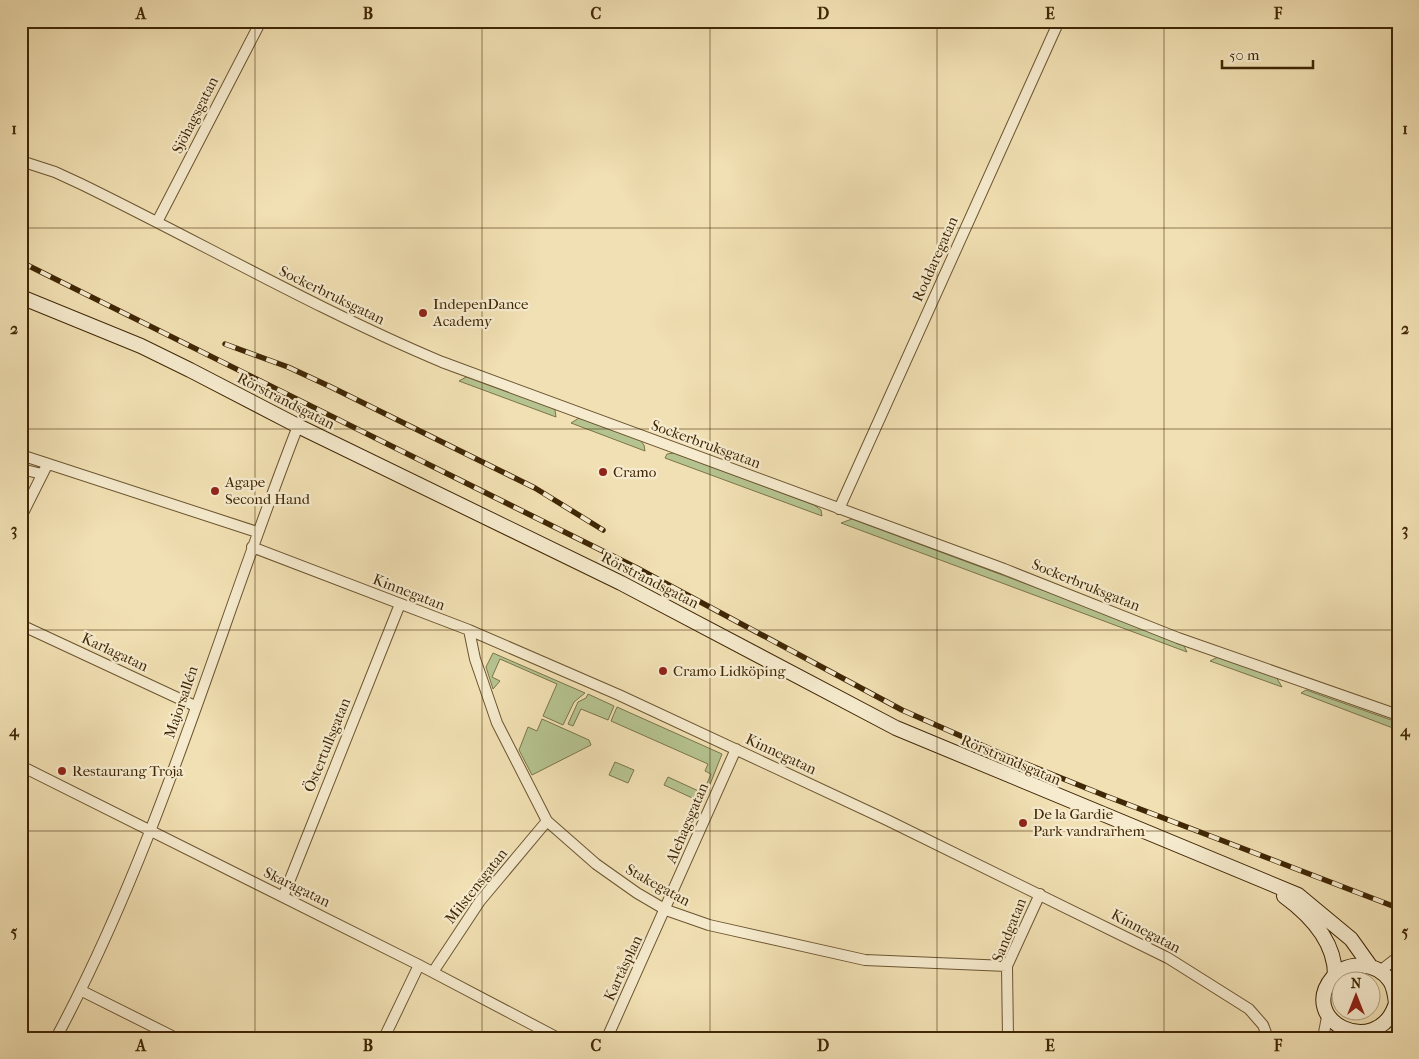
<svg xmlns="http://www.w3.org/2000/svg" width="1419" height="1059" viewBox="0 0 1419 1059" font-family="'IM FELL French Canon',serif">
<rect width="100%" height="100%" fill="#f1e0b3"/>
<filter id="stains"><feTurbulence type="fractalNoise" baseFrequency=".004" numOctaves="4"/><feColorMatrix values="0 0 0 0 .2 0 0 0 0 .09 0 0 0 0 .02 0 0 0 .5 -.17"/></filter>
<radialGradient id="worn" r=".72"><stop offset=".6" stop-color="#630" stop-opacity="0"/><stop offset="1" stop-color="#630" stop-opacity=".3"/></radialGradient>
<path fill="#b5c390" stroke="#7a754a" d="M468,376L551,407L555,410L556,417L459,381Z
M579,418L640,440L644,445L645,451L571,423Z
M674,453L814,505L821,510L822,516L665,458L667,454Z
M852,519L1182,642L1187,652L841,523Z
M493,653L585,693L574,702L563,725L543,716L557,684L500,659L492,677L500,681L493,689L486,667Z
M1220,656L1276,677L1282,687L1210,661Z
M1306,690L1397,722L1398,730L1301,693Z
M588,694L614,706L608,720L581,709L573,726L568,724L578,702L586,698Z
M617,707L722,754L709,787L706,786L711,774L705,771L708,764L611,721Z
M542,719L589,740L591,745L532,775L519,750L528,727L537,731Z
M615,762L634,770L628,783L609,775Z
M668,777L705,794L701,802L664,785Z"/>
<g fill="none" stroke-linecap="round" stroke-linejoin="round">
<defs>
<path id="minor" d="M21,161L55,172L81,184C202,243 318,310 442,362L1004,569L1178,638L1398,715
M157,222L261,21
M21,455L257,532
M21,469L42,474
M839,509L1059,21
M21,517L47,465
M252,547L469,630L619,695L887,820L1168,958L1249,1009L1263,1025L1268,1038
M21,625L195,706
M469,630L475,659L497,723L547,821L596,864L637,893L666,910L709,925L865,960L1007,966
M21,766L419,965L558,1038
M283,897L400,604
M1380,971L1398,957
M433,972L480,901L547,821
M82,991L176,1038
M56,1038C160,844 218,630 298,426
M384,1038L419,965
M607,1038L736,749
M1008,1038L1007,966L1040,894
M1323,1038L1327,1017"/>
<path id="secondary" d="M21,297L141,346L190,370L298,426L621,583L896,728L1298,895L1351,939L1371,967
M1284,896C1310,915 1335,941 1335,975
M1395,1006C1376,1059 1296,1021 1333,977C1348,960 1377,962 1390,981C1397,992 1395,1006 1398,1018"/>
</defs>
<use href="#minor" stroke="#6c5530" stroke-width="12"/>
<use href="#secondary" stroke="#402705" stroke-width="16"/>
<use href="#minor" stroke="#f6ebce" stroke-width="10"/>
<use href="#secondary" stroke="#f6ebce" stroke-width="14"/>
<defs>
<path id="rail" d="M21,262L637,568L902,710L1004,755L1106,796L1398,908
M225,344L288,367L331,387L535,488L603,530"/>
</defs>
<use href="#rail" stroke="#402705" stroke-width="5.5"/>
<use href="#rail" stroke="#f6ebce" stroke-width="4" stroke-dasharray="11" stroke-linecap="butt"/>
</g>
<path fill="none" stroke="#402705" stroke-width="1" stroke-opacity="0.55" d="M255,21V1038M482,21V1038M710,21V1038M937,21V1038M1164,21V1038M21,228H1398M21,429H1398M21,630H1398M21,831H1398"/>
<g fill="#8f2418" stroke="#f6ebce" stroke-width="2">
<circle cx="423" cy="313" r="5"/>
<circle cx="603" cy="472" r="5"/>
<circle cx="215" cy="491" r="5"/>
<circle cx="663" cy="671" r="5"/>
<circle cx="62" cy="771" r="5"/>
<circle cx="1023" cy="823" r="5"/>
</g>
<g text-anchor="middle" stroke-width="4.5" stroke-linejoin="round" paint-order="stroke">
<g font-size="15" fill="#402705" stroke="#f6ebce">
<text transform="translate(195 115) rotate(-63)" y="5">Sjöhagsgatan</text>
<text transform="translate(935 259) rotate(-66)" y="5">Roddaregatan</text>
<text transform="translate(332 295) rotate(26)" y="5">Sockerbruksgatan</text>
<text transform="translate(286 401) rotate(27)" y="5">Rörstrandsgatan</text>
<text transform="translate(706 444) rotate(20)" y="5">Sockerbruksgatan</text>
<text transform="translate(650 580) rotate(27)" y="5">Rörstrandsgatan</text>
<text transform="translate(1086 585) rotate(22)" y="5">Sockerbruksgatan</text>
<text transform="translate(409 592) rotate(21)" y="5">Kinnegatan</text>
<text transform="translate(115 652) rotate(25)" y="5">Karlagatan</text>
<text transform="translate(181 702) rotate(-71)" y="5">Majorsallén</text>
<text transform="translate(327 745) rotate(-68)" y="5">Östertullsgatan</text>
<text transform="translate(781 754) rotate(25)" y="5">Kinnegatan</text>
<text transform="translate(1011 760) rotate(23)" y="5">Rörstrandsgatan</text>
<text transform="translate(687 823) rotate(-67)" y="5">Alehagsgatan</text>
<text transform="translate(658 885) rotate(29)" y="5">Stakegatan</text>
<text transform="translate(476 886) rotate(-52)" y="5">Milstensgatan</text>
<text transform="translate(297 887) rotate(26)" y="5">Skaragatan</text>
<text transform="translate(1009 930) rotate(-68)" y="5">Sandgatan</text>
<text transform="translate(1146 931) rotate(28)" y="5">Kinnegatan</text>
<text transform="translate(623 968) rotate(-65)" y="5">Kartåsplan</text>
</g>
<g font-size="15" fill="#402705" stroke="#f6ebce" text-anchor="start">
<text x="433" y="309">IndepenDance<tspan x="433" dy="17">Academy</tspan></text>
<text x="613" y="477">Cramo</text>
<text x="225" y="487">Agape<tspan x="225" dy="17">Second Hand</tspan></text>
<text x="673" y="676">Cramo Lidköping</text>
<text x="72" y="776">Restaurang Troja</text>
<text x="1033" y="819">De la Gardie<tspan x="1033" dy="17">Park vandrarhem</tspan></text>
</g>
</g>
<rect width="1419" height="1059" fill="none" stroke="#f1e0b3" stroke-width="55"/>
<g transform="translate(1356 996)"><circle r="24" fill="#f6ebce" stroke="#ad9d7e"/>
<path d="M0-4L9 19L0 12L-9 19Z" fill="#8f2418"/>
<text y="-8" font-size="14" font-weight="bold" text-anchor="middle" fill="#402705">N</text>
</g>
<path d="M1222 60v8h91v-8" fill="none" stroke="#402705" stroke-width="2.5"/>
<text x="1229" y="60" font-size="15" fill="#402705" stroke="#f6ebce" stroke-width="4" paint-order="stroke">50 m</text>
<rect x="28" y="28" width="1364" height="1004" fill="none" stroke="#402705" stroke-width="2"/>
<g font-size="16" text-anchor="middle" font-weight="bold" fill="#402705">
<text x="141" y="19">A</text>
<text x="368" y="19">B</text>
<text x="596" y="19">C</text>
<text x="823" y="19">D</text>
<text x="1050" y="19">E</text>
<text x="1278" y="19">F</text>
<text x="14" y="134">1</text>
<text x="1405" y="134">1</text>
<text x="14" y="334">2</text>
<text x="1405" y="334">2</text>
<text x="14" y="535">3</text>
<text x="1405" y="535">3</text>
<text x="14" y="736">4</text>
<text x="1405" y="736">4</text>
<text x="14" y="937">5</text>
<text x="1405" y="937">5</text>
<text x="141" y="1051">A</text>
<text x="368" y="1051">B</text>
<text x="596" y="1051">C</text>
<text x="823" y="1051">D</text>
<text x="1050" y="1051">E</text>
<text x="1278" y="1051">F</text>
</g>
<rect width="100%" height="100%" filter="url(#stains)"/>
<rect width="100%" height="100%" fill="url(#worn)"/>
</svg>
